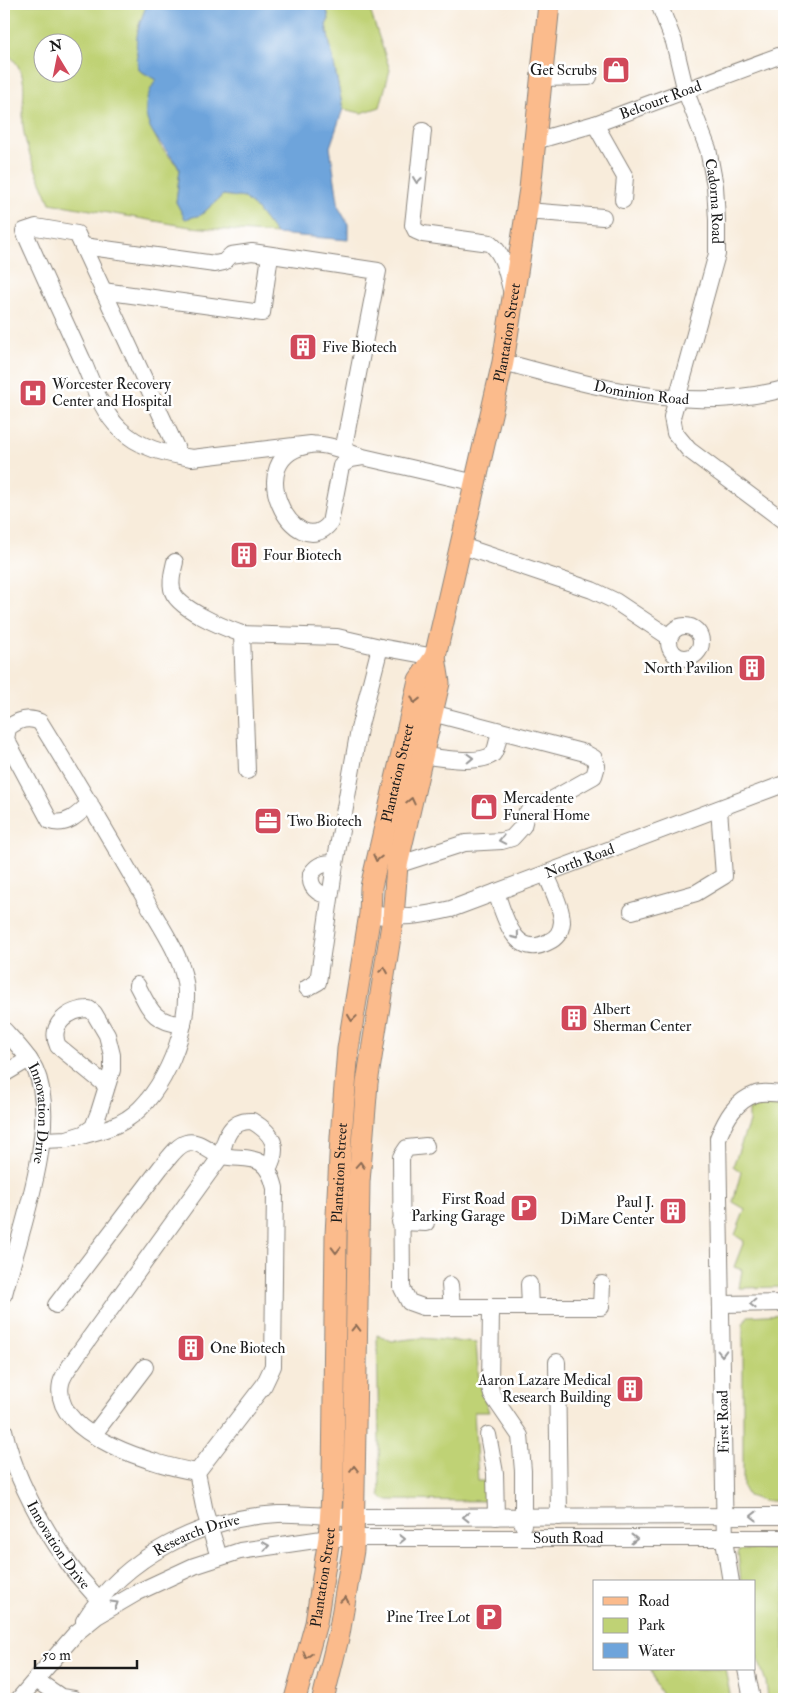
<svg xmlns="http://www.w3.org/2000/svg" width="788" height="1703" viewBox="0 0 788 1703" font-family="'IM FELL Double Pica',serif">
<rect width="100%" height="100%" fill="#fff"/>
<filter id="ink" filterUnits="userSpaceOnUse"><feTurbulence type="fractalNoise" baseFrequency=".02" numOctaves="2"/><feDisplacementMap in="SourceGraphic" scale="10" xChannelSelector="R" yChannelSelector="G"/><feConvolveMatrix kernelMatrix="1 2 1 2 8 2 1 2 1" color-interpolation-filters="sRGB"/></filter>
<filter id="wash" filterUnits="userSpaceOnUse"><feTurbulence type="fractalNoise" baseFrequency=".0096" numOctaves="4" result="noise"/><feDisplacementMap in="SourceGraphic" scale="20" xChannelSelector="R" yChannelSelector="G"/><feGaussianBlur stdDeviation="1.12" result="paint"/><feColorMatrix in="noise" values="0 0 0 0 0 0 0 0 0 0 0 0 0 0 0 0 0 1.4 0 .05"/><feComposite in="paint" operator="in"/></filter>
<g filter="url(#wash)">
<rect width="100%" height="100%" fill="#f8ecdb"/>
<path fill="#bfd275" stroke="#6e7748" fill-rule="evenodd" d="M4,4H147L137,30L157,80C143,100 147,121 158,142C161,149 174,161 180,169L176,202L185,218L201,215L223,195L245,198L255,207L276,234L190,227L50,203C42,183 27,154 24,133C18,100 36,75 4,51ZM42,42H72V72H42Z
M326,4H368L390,70L380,107L361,113L343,109L326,25L329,19Z
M774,1104L784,1105V1287L739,1288L742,1270L734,1267L744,1241L735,1235L745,1209L733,1202L741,1172L733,1166L749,1122V1108Z
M784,1314V1501H763L748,1496L743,1487V1324L748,1316Z
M377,1335L392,1341L421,1338L476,1343L479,1381L489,1412H474L478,1481H487L486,1501L385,1500L380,1495Z
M740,1549H784V1699H768L766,1682L754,1648V1582H741L738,1553Z
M651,1669H725L731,1699H664L655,1683Z"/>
<path fill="#6ea4db" stroke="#45607c" d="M147,4H326L329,19L326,25L343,109L330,147L339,208L348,224V240L276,234L255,207L245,198L223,195L201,215L185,219L176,202L180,169C159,138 130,120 156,80L139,70C134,40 136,32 147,4Z"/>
</g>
<g filter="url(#ink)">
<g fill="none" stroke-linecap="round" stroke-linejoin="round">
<defs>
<g id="minor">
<path id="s1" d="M659,4L674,42L686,92L708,149L715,186L717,220V254L672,417L675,433L689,450L784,521"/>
<path d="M542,78L589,77"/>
<path d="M595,124L625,177L623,200"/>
<path d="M423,131L413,225L416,231L423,234L490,243C505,255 507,276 512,293"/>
<path id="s2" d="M535,141L595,124L784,54"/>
<path d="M527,211L603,217"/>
<path d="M83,246L215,264L224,262L231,255L252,252L378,271L343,451"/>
<path d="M103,291L262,313L270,255"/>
<path id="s3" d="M503,362C599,387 684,415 784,389"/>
<path d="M180,456L77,234L36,227L24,231C43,274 62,316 82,359C92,382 101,411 120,429C139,448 166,454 192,458L311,444"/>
<path d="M363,457C348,453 326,442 310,445C237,456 296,566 330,523L341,466L351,459L363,457L476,483"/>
<path d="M462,546L592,590L615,601L669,637"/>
<path d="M175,562C173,570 170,580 172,589C175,608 225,628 242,634"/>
<circle cx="685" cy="642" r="16"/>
<path d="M422,755C438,758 480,765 493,754C497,749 498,737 500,731"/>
<path d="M247,771L242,634L337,637L380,647"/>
<path d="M397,865L465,843L502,841L512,838L523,826L526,814L594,776L597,766L594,758L585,753L432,713"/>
<path d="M496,892C504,915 514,960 548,942C557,938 561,932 562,922C562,907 551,887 546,874"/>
<path d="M330,896C317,894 309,887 311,874C317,865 325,862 335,864"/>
<path d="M632,911L696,893L724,876L719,809"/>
<path id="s4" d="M370,914C399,919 422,916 451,909L784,784"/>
<path d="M137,985C151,1011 152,1021 183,1025"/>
<path d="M307,988L318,982L335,864L359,729L380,647L435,657"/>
<path id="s5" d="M4,1030C15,1042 28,1055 35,1069C61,1125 19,1235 4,1294"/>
<path d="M4,1074L29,1059"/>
<path d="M78,1137C94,1132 112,1129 127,1119C164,1096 192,1024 185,982C180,952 159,924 144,897C110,838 76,780 40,722C28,716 18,720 8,728L6,739L50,821C66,827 79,814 90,803"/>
<path d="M43,1140L67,1139L83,1134L93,1127L99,1112L112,1070V1055L107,1035L94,1013L89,1009C69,1009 48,1025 58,1046L107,1086"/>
<path d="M426,1146L407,1148L401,1157L402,1288L409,1302L423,1307H601L602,1284"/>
<path d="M400,1222L426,1223"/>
<path d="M529,1284L530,1307"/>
<path d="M450,1285L452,1307"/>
<path d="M721,1304L784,1303"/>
<path d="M56,1305L161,1167C168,1160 176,1146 186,1143C200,1139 210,1154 222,1156C249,1161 266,1151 275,1188L273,1366L264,1385L197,1472L205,1512L219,1557"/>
<path d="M491,1307L490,1387L492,1395L520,1436L523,1471V1525"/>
<path d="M557,1362L559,1517"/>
<path id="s6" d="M4,1430C15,1479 42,1526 71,1567C79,1578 89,1588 98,1599"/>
<path d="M94,1434L145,1367"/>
<path d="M488,1435L495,1473L496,1517"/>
<path d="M197,1472C160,1466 50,1436 61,1383C63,1374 71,1365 76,1357L221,1156C225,1137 230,1120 252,1121C274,1134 280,1147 268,1169"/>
<path d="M731,1582L725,1546L718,1138C726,1119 735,1101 756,1094C764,1091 776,1094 784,1094"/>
<path id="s7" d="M84,1621C125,1556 202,1518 278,1514C303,1513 329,1517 354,1517L784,1516"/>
<path d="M746,1669L752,1699"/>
<path d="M36,1680L61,1697L74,1699"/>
<path id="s8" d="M19,1699L76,1633L97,1616L138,1592L194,1566L240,1551L329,1538H784"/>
</g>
<g id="major">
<path id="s9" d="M295,1699L316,1623L329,1538L333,1481L336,1235L341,1137L348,1049L370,914L371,887L419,680L435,657L503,362L530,189L549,4"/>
<path d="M323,1699L339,1634L353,1550L359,1182L367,1083L393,918L397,865L439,683L435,657"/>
</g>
</defs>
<use href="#minor" stroke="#8a847c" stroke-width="18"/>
<use href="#major" stroke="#8a847c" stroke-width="23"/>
<use href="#minor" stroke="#fff" stroke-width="16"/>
<use href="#major" stroke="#fbbb8c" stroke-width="21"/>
</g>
<defs><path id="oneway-chevron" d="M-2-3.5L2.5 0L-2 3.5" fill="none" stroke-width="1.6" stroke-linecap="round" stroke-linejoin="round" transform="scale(1.25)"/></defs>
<g stroke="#999">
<use href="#oneway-chevron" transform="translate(417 180) rotate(97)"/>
<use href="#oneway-chevron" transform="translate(470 758) rotate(-2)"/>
<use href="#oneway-chevron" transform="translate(502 840) rotate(169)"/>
<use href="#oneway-chevron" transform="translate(516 936) rotate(51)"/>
<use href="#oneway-chevron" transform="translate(753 1304) rotate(179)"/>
<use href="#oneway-chevron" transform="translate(722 1353) rotate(89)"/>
<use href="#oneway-chevron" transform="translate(754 1516) rotate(180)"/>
<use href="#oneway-chevron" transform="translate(466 1517) rotate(180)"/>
<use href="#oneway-chevron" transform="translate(402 1539)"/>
<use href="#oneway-chevron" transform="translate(634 1539)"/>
<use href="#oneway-chevron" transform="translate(266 1546) rotate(-8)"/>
<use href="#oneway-chevron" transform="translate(115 1604) rotate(-31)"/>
</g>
<g stroke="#8c6c54">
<use href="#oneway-chevron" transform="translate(415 700) rotate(104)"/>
<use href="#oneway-chevron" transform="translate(411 801) rotate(-77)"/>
<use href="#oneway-chevron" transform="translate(377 858) rotate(103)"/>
<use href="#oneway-chevron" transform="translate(384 970) rotate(-81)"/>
<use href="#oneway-chevron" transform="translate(352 1018) rotate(98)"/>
<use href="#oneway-chevron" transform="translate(360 1165) rotate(-86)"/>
<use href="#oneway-chevron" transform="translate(336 1250) rotate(91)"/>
<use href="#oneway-chevron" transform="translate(356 1328) rotate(-89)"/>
<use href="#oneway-chevron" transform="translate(354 1469) rotate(-90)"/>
<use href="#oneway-chevron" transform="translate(345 1600) rotate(-80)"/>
<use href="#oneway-chevron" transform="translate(307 1655) rotate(106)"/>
</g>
</g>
<defs>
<symbol id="shop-square" viewBox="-11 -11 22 22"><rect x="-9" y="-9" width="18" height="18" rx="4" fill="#d1495b" stroke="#fff"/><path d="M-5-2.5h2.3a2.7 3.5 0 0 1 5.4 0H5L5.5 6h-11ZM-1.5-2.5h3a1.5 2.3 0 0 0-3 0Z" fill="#fff"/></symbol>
<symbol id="building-square" viewBox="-11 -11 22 22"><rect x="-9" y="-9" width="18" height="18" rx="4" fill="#d1495b" stroke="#fff"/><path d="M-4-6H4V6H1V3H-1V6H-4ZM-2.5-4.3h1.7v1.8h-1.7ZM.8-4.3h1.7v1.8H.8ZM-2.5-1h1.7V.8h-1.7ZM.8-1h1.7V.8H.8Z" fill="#fff"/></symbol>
<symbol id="hospital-square" viewBox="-11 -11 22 22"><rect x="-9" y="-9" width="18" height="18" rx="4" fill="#d1495b" stroke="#fff"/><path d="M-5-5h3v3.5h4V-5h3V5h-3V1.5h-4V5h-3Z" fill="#fff"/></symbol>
<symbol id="office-square" viewBox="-11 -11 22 22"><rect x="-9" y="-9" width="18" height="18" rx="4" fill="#d1495b" stroke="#fff"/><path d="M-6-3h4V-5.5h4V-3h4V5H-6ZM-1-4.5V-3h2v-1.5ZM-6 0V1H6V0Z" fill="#fff"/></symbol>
<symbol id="parking-square" viewBox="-11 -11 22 22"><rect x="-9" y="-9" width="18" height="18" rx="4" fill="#d1495b" stroke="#fff"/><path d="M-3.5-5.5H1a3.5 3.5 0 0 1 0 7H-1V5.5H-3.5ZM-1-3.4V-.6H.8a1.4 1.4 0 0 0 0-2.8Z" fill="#fff"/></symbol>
</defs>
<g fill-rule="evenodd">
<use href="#shop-square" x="600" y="54" width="32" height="32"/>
<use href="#building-square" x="287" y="331" width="32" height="32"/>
<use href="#hospital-square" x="17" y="377" width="32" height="32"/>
<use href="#building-square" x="228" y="539" width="32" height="32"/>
<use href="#building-square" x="736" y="652" width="32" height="32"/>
<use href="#shop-square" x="468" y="791" width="32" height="32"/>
<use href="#office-square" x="252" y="805" width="32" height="32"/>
<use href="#building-square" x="558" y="1002" width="32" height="32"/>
<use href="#parking-square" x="508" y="1192" width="32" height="32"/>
<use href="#building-square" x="657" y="1195" width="32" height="32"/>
<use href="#building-square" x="175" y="1332" width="32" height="32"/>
<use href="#building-square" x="614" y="1373" width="32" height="32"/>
<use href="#parking-square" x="473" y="1601" width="32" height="32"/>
</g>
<g text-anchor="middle" stroke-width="5" stroke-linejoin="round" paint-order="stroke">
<g font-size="15" fill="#1c1c1c" stroke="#fff" text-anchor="start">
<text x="597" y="75" text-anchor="end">Get Scrubs</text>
<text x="322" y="352">Five Biotech</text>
<text x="52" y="389">Worcester Recovery<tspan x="52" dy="17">Center and Hospital</tspan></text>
<text x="263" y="560">Four Biotech</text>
<text x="733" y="673" text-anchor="end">North Pavilion</text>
<text x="503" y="803">Mercadente<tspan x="503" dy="17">Funeral Home</tspan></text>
<text x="287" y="826">Two Biotech</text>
<text x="593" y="1014">Albert<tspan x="593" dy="17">Sherman Center</tspan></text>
<text x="505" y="1204" text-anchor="end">First Road<tspan x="505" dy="17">Parking Garage</tspan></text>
<text x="654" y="1207" text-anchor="end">Paul J.<tspan x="654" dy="17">DiMare Center</tspan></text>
<text x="210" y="1353">One Biotech</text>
<text x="611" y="1385" text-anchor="end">Aaron Lazare Medical<tspan x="611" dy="17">Research Building</tspan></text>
<text x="470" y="1622" text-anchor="end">Pine Tree Lot</text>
</g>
<g font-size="15" fill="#1c1c1c" stroke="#fff">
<text dy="5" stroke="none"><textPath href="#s2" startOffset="132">Belcourt Road</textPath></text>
<text dy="5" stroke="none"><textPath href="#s1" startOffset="206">Cadorna Road</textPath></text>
<text dy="5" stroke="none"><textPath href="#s9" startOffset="1391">Plantation Street</textPath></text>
<text dy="5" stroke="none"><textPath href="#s3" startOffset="142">Dominion Road</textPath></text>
<text dy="5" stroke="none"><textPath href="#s9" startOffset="935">Plantation Street</textPath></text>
<text dy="5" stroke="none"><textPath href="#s4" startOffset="219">North Road</textPath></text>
<text dy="5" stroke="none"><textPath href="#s5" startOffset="95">Innovation Drive</textPath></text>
<text dy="5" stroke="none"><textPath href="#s9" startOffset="530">Plantation Street</textPath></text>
<text transform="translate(723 1422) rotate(-91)" y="5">First Road</text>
<text dy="5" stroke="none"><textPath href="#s7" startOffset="145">Research Drive</textPath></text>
<text dy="5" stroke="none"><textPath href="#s8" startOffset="601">South Road</textPath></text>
<text dy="5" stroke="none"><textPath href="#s6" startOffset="128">Innovation Drive</textPath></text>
<text dy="5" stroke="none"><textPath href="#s9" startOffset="125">Plantation Street</textPath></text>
</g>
</g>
<rect width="788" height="1703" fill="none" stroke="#fff" stroke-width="20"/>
<rect x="593" y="1580" width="162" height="90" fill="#ffffff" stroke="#a4a4a4"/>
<rect x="603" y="1597" width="25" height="8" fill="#fbbb8c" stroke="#a4a4a4"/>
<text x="638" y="1606" font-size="15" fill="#1c1c1c">Road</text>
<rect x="603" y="1618" width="25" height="15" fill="#bfd275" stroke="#a4a4a4"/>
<text x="638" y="1630" font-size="15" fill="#1c1c1c">Park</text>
<rect x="603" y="1643" width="25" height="15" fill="#6ea4db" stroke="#a4a4a4"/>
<text x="638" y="1656" font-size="15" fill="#1c1c1c">Water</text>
<g transform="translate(58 58) rotate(350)"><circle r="24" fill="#ffffff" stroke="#a4a4a4"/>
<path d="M0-4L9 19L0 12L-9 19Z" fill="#d1495b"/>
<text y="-8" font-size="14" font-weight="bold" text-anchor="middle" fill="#1c1c1c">N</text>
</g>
<path d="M35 1660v8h102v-8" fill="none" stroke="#1c1c1c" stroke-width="2.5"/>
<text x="42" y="1660" font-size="15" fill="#1c1c1c" stroke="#ffffff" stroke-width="4" paint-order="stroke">50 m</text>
</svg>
